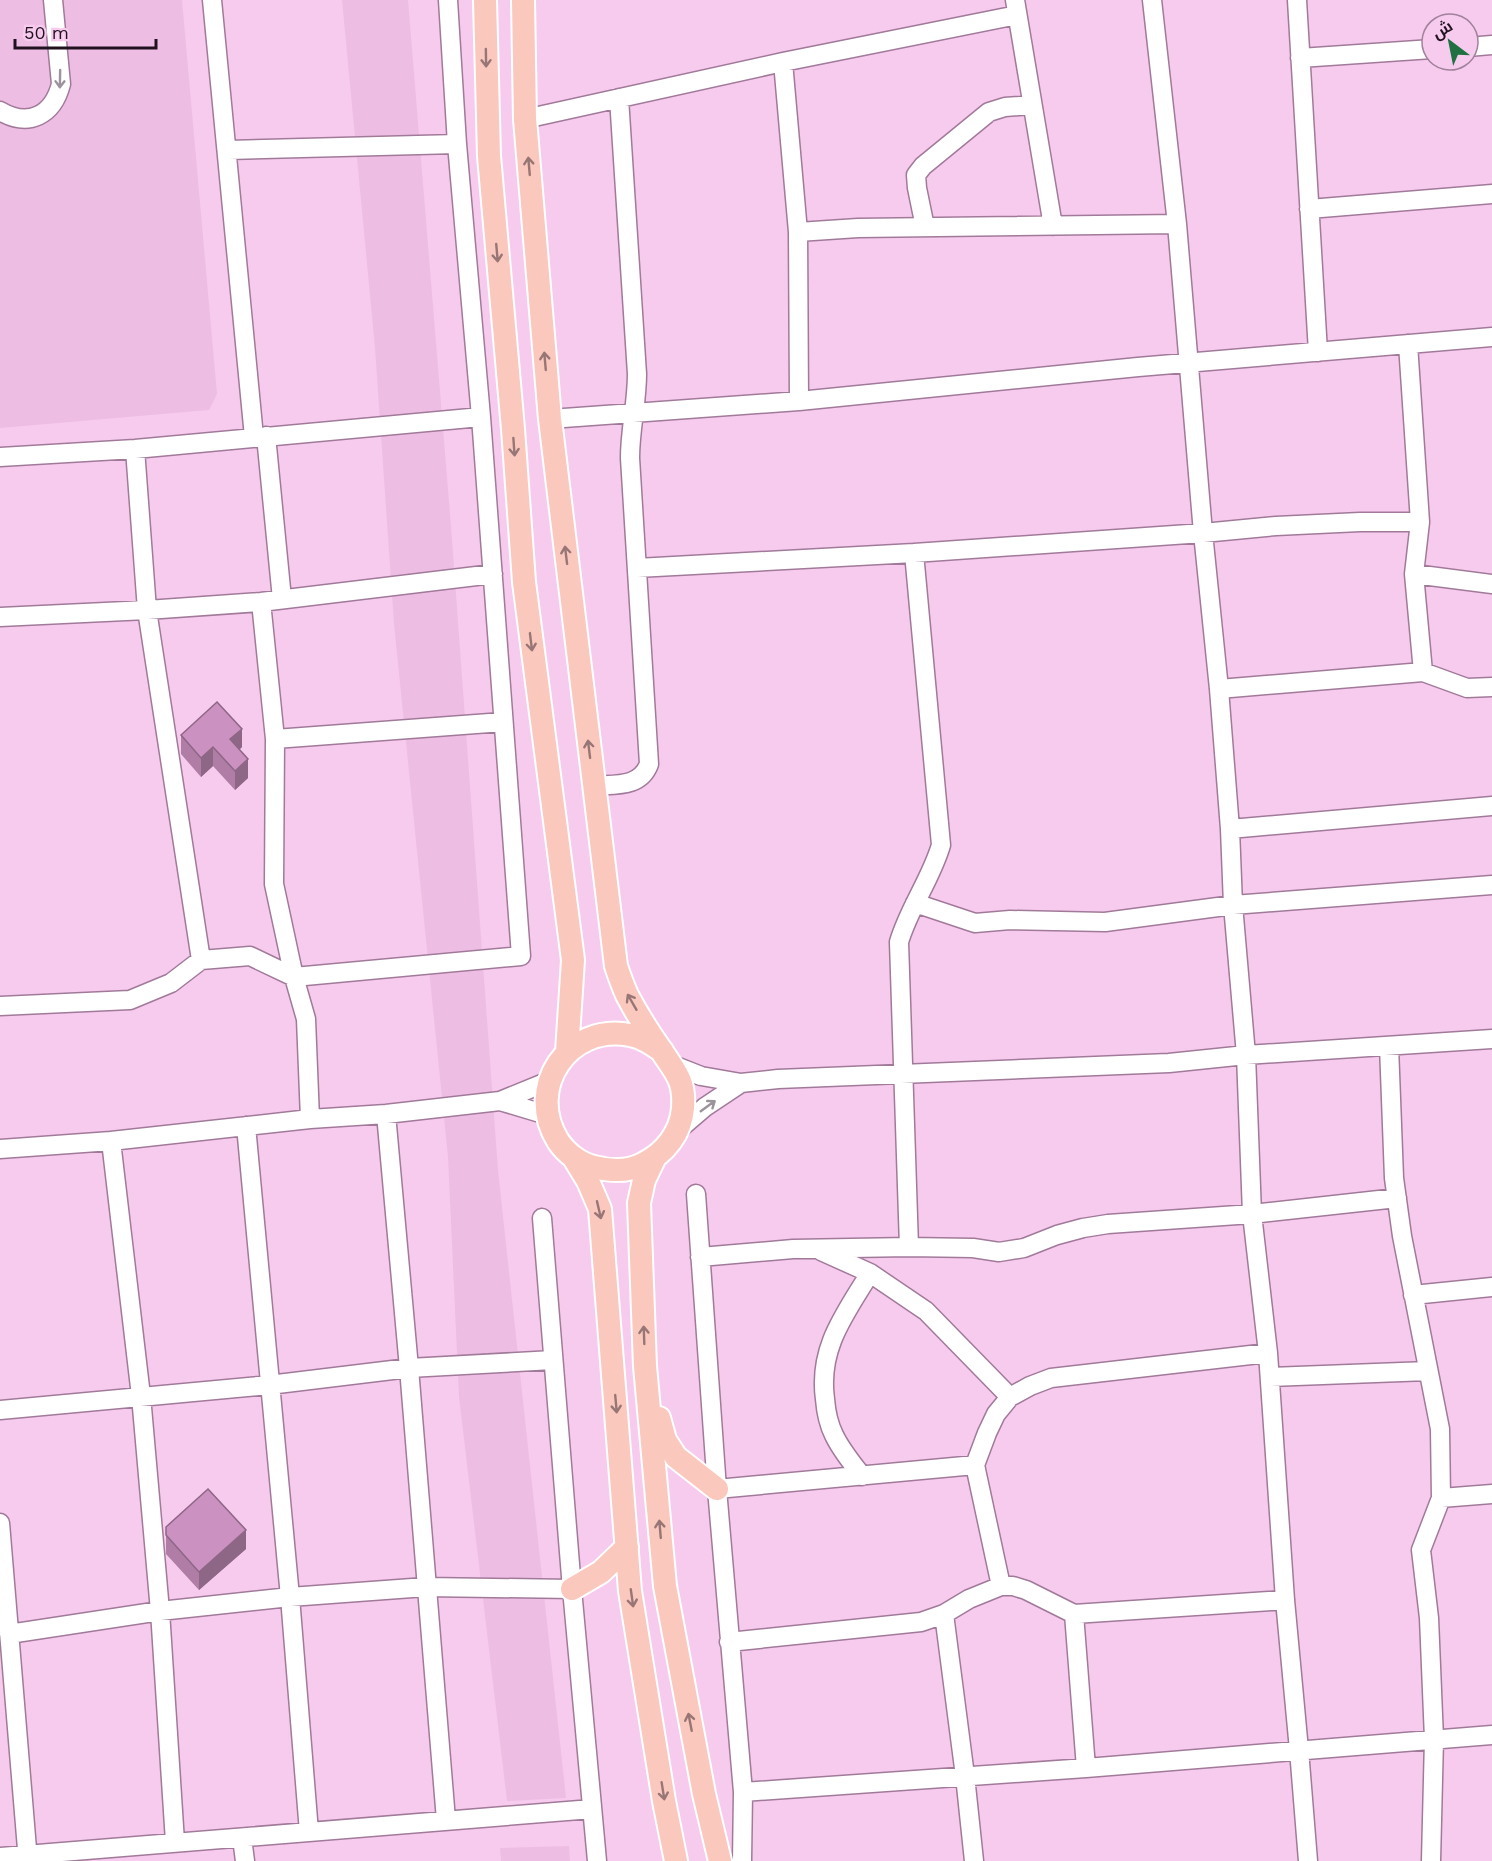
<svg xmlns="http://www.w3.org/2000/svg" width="1492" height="1861" viewBox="0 0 1492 1861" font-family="'Work Sans',Cairo,sans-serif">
<rect width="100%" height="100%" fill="#f7cbee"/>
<path fill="#eebde4" d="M0,0H182L217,394L209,410L0,428Z
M342,0H408L451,526L498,1170L566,1798L507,1801L459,1397L448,1157L394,624L375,348Z
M569,1846L570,1861H501L500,1848Z"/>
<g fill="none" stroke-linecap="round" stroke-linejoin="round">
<defs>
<path id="minor" d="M212,0L254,437
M1015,0L1053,226
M1152,0L1177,224L1203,533L1219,689L1230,829L1233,905L1246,1055L1252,1214L1268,1353L1285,1600L1299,1750L1308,1861
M1297,0L1318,352
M1468,47L1492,45
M1300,58L1432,49
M783,62L798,232L799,401
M0,111C29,128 53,115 61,84L53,0
M525,119L783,62L1017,15
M228,150L457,144
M1309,209L1492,194
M925,227L917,188L916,175L923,166L989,112L1005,107L1032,105
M798,232L858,228L1177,224
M1408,344L1420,522L1414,574L1423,672
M550,419L799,401L1138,367L1492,337
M266,436L282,599
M135,449L147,610L201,960
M0,457L135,449L481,417
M637,568L914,553L1203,533L1276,526L1360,522H1420
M1414,574L1492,584
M261,602L275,739L274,884L294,977L306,1019L310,1119
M0,617L147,610L261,602L493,574
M1219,689L1423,672L1467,688L1492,687
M275,739L503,722
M593,786C615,784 640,788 649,764L630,458C630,429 637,403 637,374L619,98
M1230,829L1492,806
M915,903L975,923L1010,920L1105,922L1233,905L1492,885
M0,1006L130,1000L171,983L201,960L250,956L294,977L521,956L481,417L457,144L448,0
M1389,1046L1394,1178L1402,1236L1440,1429L1441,1498L1421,1550L1429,1618L1434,1739L1431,1861
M673,1065L701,1076L741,1083L778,1079L1169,1063L1246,1055L1492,1039
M500,1101L547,1115
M386,1114L409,1368L446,1820
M246,1126L290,1597L309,1832
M677,1131L705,1107L741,1083
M111,1141L141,1396L160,1611L175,1842
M0,1149L111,1141L310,1119L386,1114L500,1101L549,1081
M696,1194L717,1489L743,1792L742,1861
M542,1218L572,1589L597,1861
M909,1247L899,942C909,908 931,879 941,845L914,553
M821,1251L870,1273L926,1311L1010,1397
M700,1257L793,1249L909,1247L973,1248L999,1252L1024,1248L1057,1235L1083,1228L1108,1224L1252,1214L1397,1198
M1413,1295L1492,1287
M1270,1377L1428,1371
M0,1410L269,1385L409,1368L553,1360
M862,1476C852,1463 841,1450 834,1435C828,1423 826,1412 825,1399C818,1348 845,1314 870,1273
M717,1489L975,1465
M1441,1498L1492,1494
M0,1523L28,1861
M1001,1586L975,1465L987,1433L996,1414L1010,1397L1030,1386L1051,1378L1268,1353
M944,1614L965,1776L974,1861
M1074,1614L1086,1768
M9,1634L160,1611L290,1597L426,1587L572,1589
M729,1642L921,1622L944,1614L969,1599L1001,1586H1013L1026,1590L1074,1614L1285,1600
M743,1792L1086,1768L1492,1735
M242,1838L245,1861
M0,1857L592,1809"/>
<path id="major" d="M485,0L489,156L513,429L524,582L573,960L567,1052
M523,0L525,119L550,419L616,966C619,975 623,986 627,995C637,1014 649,1033 661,1050C675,1072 685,1079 683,1108C681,1133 665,1153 643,1164C628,1172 610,1171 594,1167C580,1164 566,1153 558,1141C525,1088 568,1023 630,1035C642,1037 652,1044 662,1051
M655,1157L644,1180L639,1203L645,1366L665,1586L704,1794L720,1861
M574,1158L588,1181L600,1209L630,1591L664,1801L676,1861
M659,1418L665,1440L676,1457L717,1489
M572,1589L601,1572L627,1547"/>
</defs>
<use href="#minor" stroke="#a17a9a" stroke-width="21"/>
<use href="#major" stroke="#fff" stroke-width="26"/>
<use href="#minor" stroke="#fff" stroke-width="18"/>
<use href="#major" stroke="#fac8bd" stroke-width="22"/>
</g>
<path fill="#af7da5" d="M181,735L242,747L239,750L248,778L235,790L213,766L201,777L181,754Z
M166,1527L246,1549L199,1590L166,1554Z"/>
<path fill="#8e6686" d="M242,729V747L230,758V739Z
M213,747V766L201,777V758Z
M248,759V778L235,790V771Z
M246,1530V1549L199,1590V1572Z"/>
<path fill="#cb91c0" stroke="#8e6686" stroke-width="1.5" d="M217,702L242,729L230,739L248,759L235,771L213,747L201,758L181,735Z
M208,1489L246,1530L199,1572L166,1535V1527Z"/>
<defs><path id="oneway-shaft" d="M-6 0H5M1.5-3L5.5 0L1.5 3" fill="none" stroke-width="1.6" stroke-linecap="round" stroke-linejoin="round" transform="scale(1.5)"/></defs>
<g stroke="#987676">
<use href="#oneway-shaft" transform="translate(486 58) rotate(89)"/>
<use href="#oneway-shaft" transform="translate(529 166) rotate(-95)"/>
<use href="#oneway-shaft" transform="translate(497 253) rotate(85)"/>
<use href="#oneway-shaft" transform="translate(545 361) rotate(-95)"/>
<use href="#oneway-shaft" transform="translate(514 447) rotate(86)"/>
<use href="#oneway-shaft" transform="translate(566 555) rotate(-97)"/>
<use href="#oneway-shaft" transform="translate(531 642) rotate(83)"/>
<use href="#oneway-shaft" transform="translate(589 749) rotate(-97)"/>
<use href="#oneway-shaft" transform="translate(632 1002) rotate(-120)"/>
<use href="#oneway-shaft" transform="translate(599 1210) rotate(77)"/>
<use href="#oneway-shaft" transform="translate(644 1335) rotate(-92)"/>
<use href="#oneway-shaft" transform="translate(616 1404) rotate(85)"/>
<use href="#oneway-shaft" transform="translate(660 1529) rotate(-95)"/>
<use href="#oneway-shaft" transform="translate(632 1598) rotate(82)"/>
<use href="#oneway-shaft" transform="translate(690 1722) rotate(-101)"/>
<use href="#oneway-shaft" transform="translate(663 1791) rotate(81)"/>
</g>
<g stroke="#9b949a">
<use href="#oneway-shaft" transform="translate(60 79) rotate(91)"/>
<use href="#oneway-shaft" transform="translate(708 1106) rotate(-36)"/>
</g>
<g transform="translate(1450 42) rotate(328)"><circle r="28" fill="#f7cbee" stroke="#a1819b" stroke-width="1.5"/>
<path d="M0-4.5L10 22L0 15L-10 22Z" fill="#207142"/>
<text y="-9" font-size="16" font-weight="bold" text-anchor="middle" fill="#21121f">ش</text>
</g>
<path d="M15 39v9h141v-9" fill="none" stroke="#21121f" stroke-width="3"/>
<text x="24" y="39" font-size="18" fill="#21121f" stroke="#f7cbee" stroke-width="4.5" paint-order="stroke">50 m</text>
</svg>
